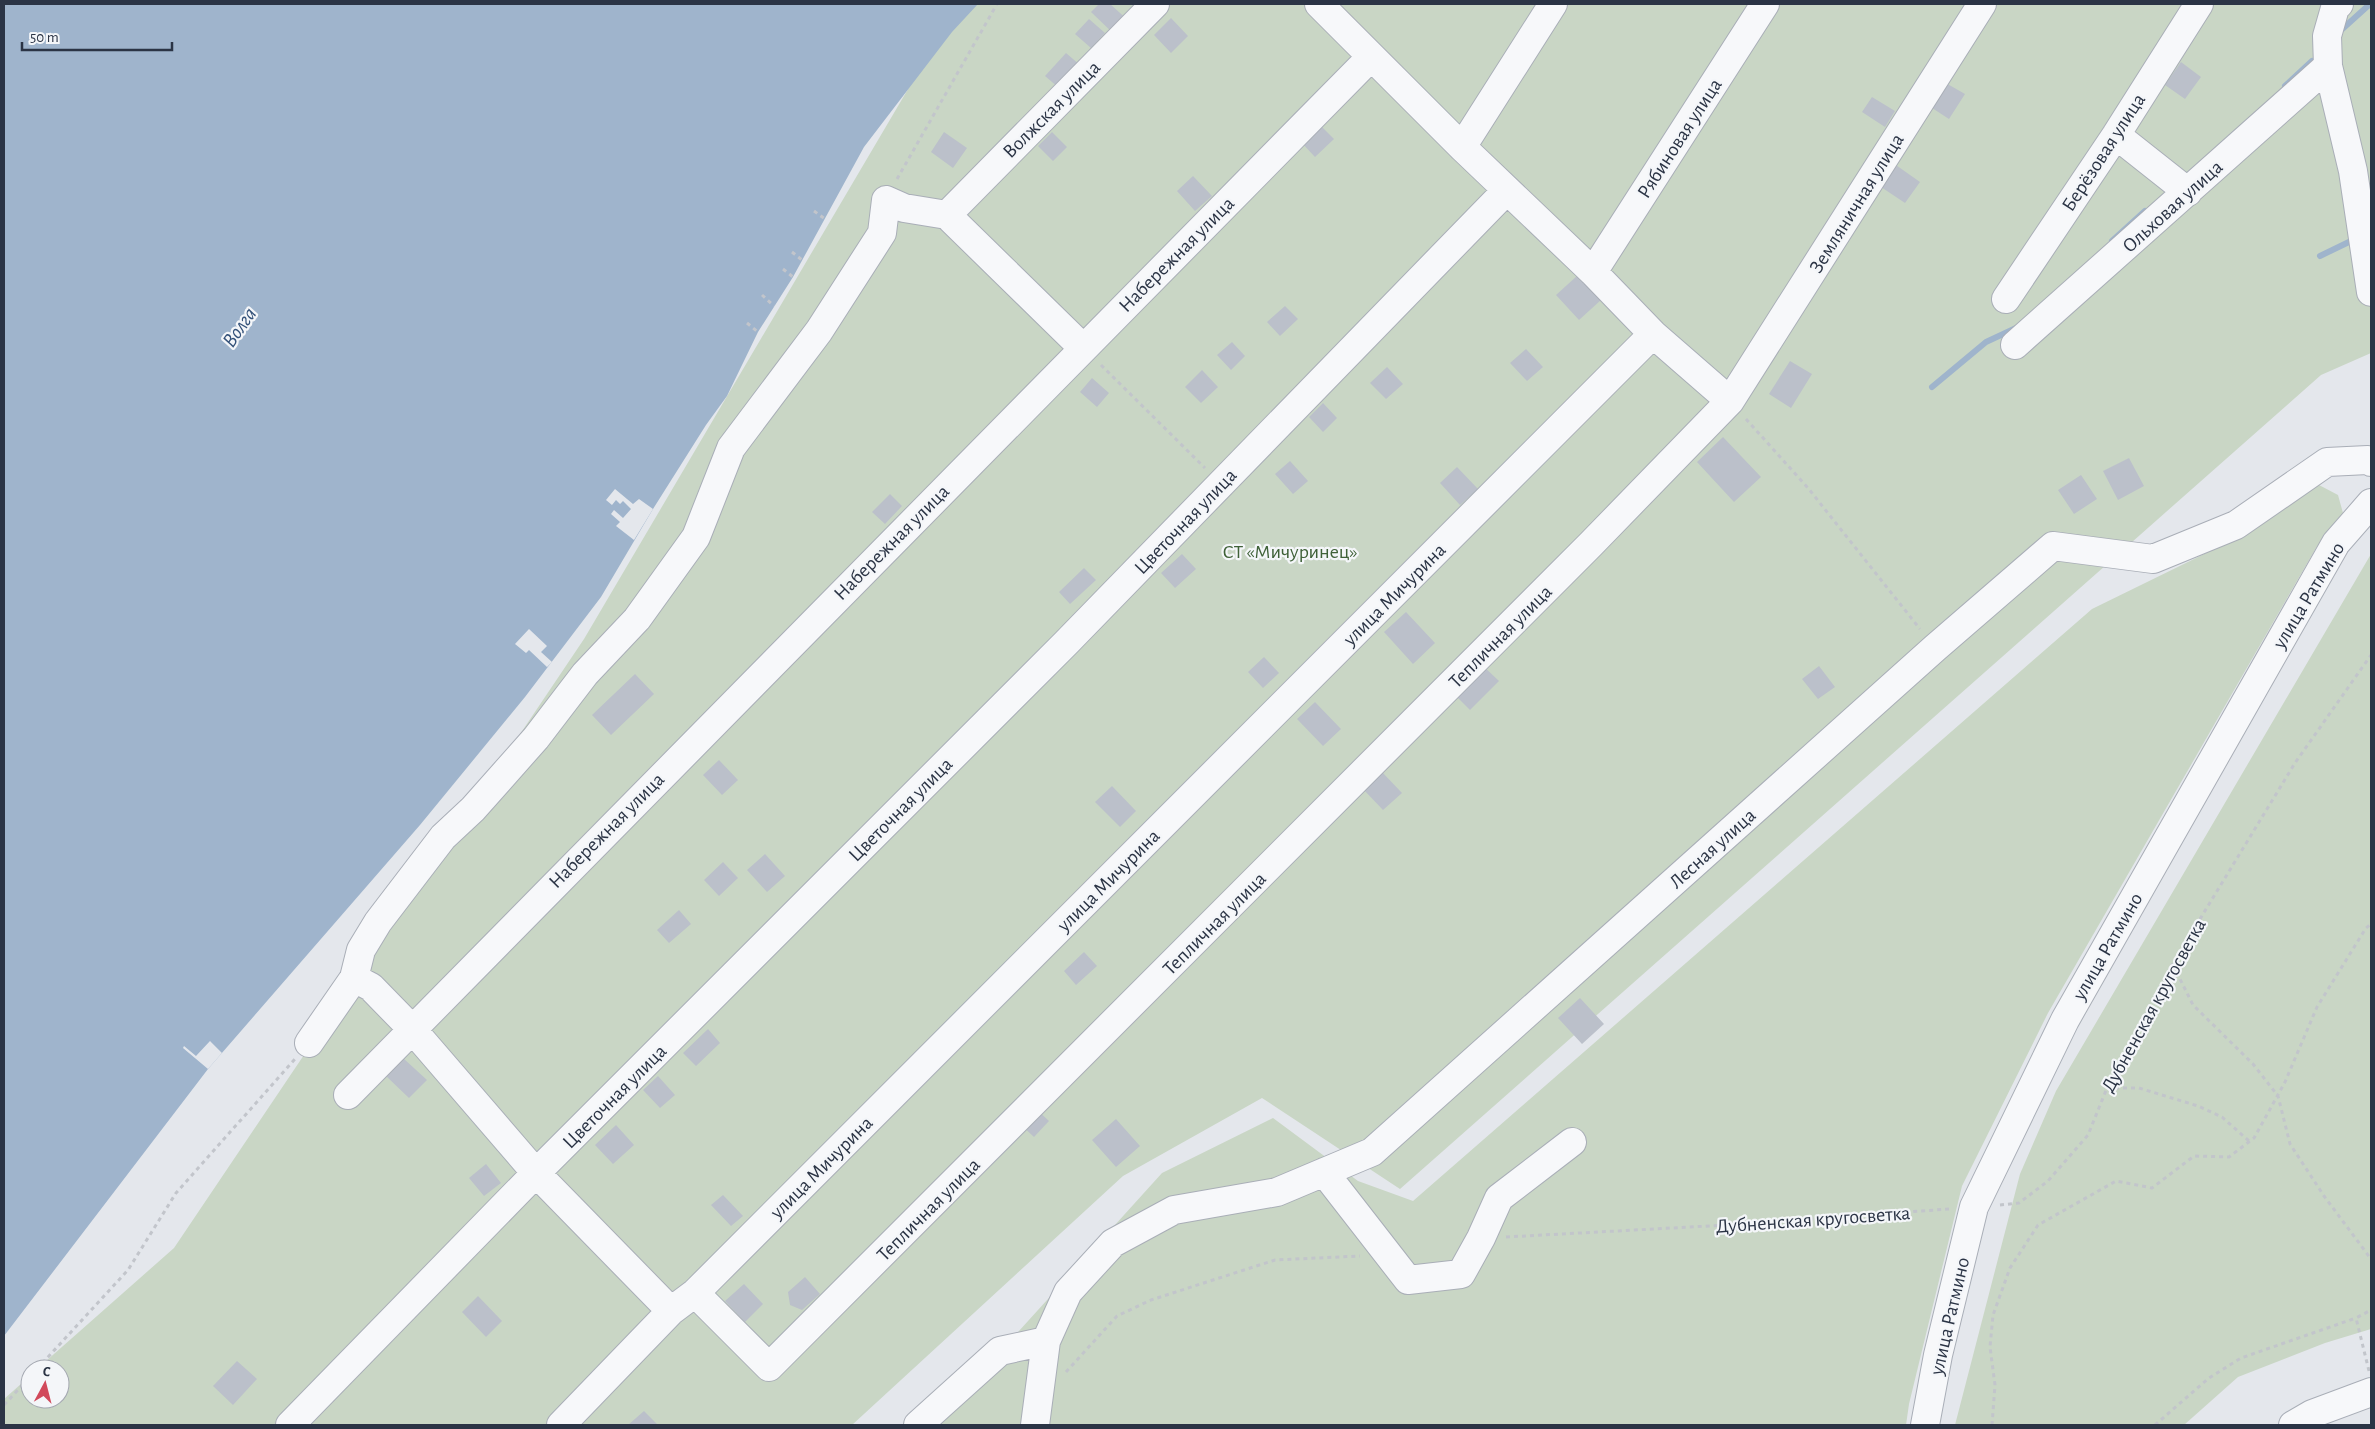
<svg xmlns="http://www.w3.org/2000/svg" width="2375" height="1429" viewBox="0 0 2375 1429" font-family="'Alegreya Sans',sans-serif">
<rect width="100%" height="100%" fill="#e4e7ec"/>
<path fill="#c9d6c5" d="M961,4H2371V353L2321,375L1400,1189L1262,1098L1123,1176L852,1425H4V1399L30,1376V1399H60V1369H37L174,1248L584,639L934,45Z
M2319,485L2338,495L2343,513L2316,548L2048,1013L1962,1186L1909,1404L1906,1425H934L1162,1173L1273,1118L1358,1181L1413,1201L2092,609L2241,536Z
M2371,554V1329L2325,1343L2238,1377L2184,1425H1955L2020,1174L2056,1091Z"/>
<path fill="#9fb4cc" d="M4,4H978L952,32L864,147L793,277L758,332L727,396L706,425L653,509L601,597L525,697L420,825L208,1069L4,1336Z"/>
<path fill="#e4e7ec" d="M615,489L633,504L639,499L653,509L634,540L616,526L620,522L611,514L614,510L623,518L631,509L623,501L620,504L616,500L612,505L606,500Z
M529,629L547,646L541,652L552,662L547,667L529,650L526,653L515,644Z
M210,1041L222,1053L208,1069L183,1048L184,1046L196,1056Z"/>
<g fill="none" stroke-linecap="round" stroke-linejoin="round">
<path stroke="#9fb4cc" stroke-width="6" d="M2339,32L2370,4
M2285,86L2312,61
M2112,241L2145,211
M2320,256L2353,240L2352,237
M1932,387L1986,342L2016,328"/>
</g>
<path fill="#bbc0ca" d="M1099,4H1110L1129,21L1115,35L1091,12Z
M1171,18L1188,36L1171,53L1154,35Z
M1089,19L1105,33L1091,48L1075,34Z
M1066,53L1080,65L1059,88L1045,76Z
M2181,62L2201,77L2185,99L2165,85Z
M1944,82L1965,94L1949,119L1929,106Z
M1872,97L1895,111L1885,127L1862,112Z
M1318,123L1334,139L1315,157L1300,141Z
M944,132L967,148L953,168L931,152Z
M1052,132L1067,147L1053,161L1038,146Z
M1893,163L1920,182L1905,203L1878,185Z
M1193,176L1212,196L1195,211L1177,191Z
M1578,275L1601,300L1579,320L1556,295Z
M1285,306L1298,319L1280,336L1267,322Z
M1232,342L1245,356L1231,370L1217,355Z
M1526,349L1543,367L1527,381L1510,363Z
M1790,361L1812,374L1791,408L1769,394Z
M1387,367L1403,384L1386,399L1370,383Z
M1202,370L1218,387L1201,403L1185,387Z
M1092,378L1109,393L1097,407L1080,392Z
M1323,403L1337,418L1323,432L1309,417Z
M1723,437L1761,477L1734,502L1697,462Z
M2129,458L2144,486L2118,500L2103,471Z
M1290,461L1308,481L1293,494L1275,474Z
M1457,467L1478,489L1460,505L1440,483Z
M2081,475L2097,499L2074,514L2058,490Z
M890,494L902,506L885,524L872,512Z
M1182,554L1196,569L1175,588L1161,573Z
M1084,568L1096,580L1070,604L1059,592Z
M1406,612L1435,643L1413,664L1384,632Z
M1264,657L1279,673L1263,688L1248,672Z
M1482,665L1499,681L1470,710L1454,694Z
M1819,666L1835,687L1818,699L1802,679Z
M635,674L654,694L611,735L592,715Z
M1315,702L1341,729L1323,746L1297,719Z
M719,760L738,780L722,795L703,775Z
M1382,772L1402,793L1383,810L1363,789Z
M1112,786L1136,811L1120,827L1095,802Z
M765,854L785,876L767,892L747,870Z
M723,862L738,878L719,896L704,880Z
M679,910L691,924L669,943L657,930Z
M1084,952L1097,966L1076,985L1064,971Z
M1580,998L1604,1024L1582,1044L1558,1018Z
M708,1029L720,1043L696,1066L683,1053Z
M403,1058L427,1080L409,1098L386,1076Z
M658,1076L675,1095L660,1108L643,1090Z
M1035,1108L1049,1121L1034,1137L1020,1124Z
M1116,1119L1140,1146L1116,1167L1092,1140Z
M616,1125L634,1145L613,1164L595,1145Z
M486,1164L501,1183L484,1196L469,1178Z
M723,1195L743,1216L731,1226L711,1205Z
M805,1277L820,1294L802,1310L790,1305L788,1292Z
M744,1284L763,1304L745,1322L725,1301Z
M478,1296L502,1321L486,1337L462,1312Z
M237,1361L257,1379L233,1405L213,1386Z
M644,1411L658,1425H628Z"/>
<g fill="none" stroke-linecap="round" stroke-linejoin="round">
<defs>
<path id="minor" d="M1319,4L1462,147L1593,272L1653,334L1730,401
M2339,4L2335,8L2327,36L2328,66L2353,171L2371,292
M2116,135L2188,192
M1462,147L1553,4
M947,215L1155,4
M1593,272L1765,4
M2006,299L2116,135L2199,4
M2015,345L2328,66
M354,978L371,987L412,1029L536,1173L671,1311
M309,1043L354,978L361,950L378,922L443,837L473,809L536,738L585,674L637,619L696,537L731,448L819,331L882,233L886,200L904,208L947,215L1083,348
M348,1095L1371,57
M1324,1172L1408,1280L1461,1274L1481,1238L1499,1198L1572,1142
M695,1293L769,1367L1591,544L1730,401L1982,4
M290,1425L536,1173L1066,643L1507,190
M561,1425L671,1311L695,1293L1653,334
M918,1425L1000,1351L1046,1341
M1035,1425L1046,1341L1068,1292L1113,1243L1174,1210L1277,1192L1372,1152L1935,648L2053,546L2153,559L2236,525L2327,462L2368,460L2371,462
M1925,1425L1938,1355L1974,1207L2065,1020L2336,543L2371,503
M2293,1425L2312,1414L2371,1392"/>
</defs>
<use href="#minor" stroke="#a9aeb7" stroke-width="30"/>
<path stroke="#c2c5cb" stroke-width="3" stroke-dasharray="4 4" stroke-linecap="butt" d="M897,179L997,4
M814,211L825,219
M792,252L802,260
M783,269L793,277
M762,295L774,306
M747,323L758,332
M1101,365L1205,468
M1746,419L1808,488L1920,629
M2173,965L2193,1005L2253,1064L2278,1096L2290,1144L2324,1196L2371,1259
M2107,1088H2139L2198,1106L2222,1117L2249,1141
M2000,1205L2019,1203L2048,1181L2088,1135L2107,1088L2172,965L2295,763L2371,655
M1506,1237L1727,1225L1949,1209
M37,1369L128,1270L176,1193L295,1059
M2369,1371L2356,1318L2371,1310
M1066,1372L1117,1316L1151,1300L1275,1260L1360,1256
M4,1405L30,1377
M1992,1425L1995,1385L1990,1347L1993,1315L2010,1268L2038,1225L2116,1181L2152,1188L2194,1156L2229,1157L2254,1138L2285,1082L2317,1007L2366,928L2371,924
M2155,1425L2209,1378L2241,1358L2356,1318"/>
<use href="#minor" stroke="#f7f8fa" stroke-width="28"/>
</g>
<g text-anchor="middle" stroke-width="4.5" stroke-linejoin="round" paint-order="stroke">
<g font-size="20" fill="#2b3445" stroke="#f4f6f9">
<text transform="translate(1051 109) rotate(-45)" y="7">Волжская улица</text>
<text transform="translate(1679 138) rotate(-57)" y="7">Рябиновая улица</text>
<text transform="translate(2103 152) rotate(-57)" y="7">Берёзовая улица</text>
<text transform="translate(1856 203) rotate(-58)" y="7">Земляничная улица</text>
<text transform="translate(2172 206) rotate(-42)" y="7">Ольховая улица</text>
<text transform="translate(1176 254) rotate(-45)" y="7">Набережная улица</text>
<text transform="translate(1185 521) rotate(-46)" y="7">Цветочная улица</text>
<text transform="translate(891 542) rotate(-45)" y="7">Набережная улица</text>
<text transform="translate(1394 594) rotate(-45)" y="7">улица Мичурина</text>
<text transform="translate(2308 595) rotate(-59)" y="7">улица Ратмино</text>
<text transform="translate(1500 636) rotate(-45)" y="7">Тепличная улица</text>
<text transform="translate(900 809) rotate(-45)" y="7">Цветочная улица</text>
<text transform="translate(606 830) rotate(-45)" y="7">Набережная улица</text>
<text transform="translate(1712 848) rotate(-42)" y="7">Лесная улица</text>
<text transform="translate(1108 880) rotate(-45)" y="7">улица Мичурина</text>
<text transform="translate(1214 923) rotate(-45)" y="7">Тепличная улица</text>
<text transform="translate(2107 946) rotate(-60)" y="7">улица Ратмино</text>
<text transform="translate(2153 1005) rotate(-61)" y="7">Дубненская кругосветка</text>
<text transform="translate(614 1096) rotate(-45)" y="7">Цветочная улица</text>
<text transform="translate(821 1167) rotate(-45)" y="7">улица Мичурина</text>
<text transform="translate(928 1209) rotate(-45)" y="7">Тепличная улица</text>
<text transform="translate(1813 1219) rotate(-4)" y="7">Дубненская кругосветка</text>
<text transform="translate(1949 1316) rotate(-77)" y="7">улица Ратмино</text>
</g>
<g font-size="20" fill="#3f6138" stroke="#f4f6f9">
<text x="1290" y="558">СТ «Мичуринец»</text>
</g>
<g font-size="21" font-style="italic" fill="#34527a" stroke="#f4f6f9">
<text transform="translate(239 327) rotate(-55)" y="7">Волга</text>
</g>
</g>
<rect width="2375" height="1429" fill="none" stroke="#2b3445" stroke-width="10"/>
<g transform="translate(45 1384) rotate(7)"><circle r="24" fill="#f4f6f9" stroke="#a4a8b1"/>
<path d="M0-4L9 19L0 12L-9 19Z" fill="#d1495b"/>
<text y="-8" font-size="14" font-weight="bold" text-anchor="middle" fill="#2b3445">С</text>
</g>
<path d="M22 42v8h150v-8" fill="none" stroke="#2b3445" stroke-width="2.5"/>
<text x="30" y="42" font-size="15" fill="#2b3445" stroke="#f4f6f9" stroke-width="4" paint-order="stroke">50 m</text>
</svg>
